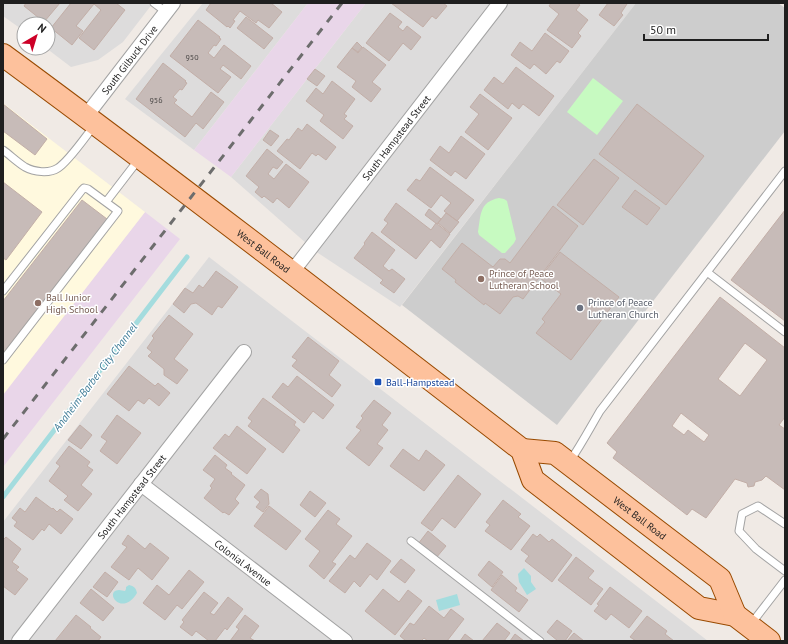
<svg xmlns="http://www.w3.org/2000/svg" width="788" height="644" viewBox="0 0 788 644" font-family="'PT Sans',sans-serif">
<rect width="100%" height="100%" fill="#f0eae5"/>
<path fill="#dddcdc" d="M3,3H153L123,42L98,60L71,67L46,48H48V24H24V31L3,16Z
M203,3H308L194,150L125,99Z
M366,3H636L400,307L315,251L231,177Z
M209,257L708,641H3V522Z"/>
<path fill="#e9d6e9" d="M308,3H366L231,177L194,150Z
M145,212L180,239L3,467V394Z"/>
<path fill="#fff9de" d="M3,103L145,212L3,395Z"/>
<path fill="#cdcdcd" d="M636,3H778L785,8V131L557,425L402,305Z"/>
<path fill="#c7fac1" d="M593,78L623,101L597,135L567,112Z
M499,198L504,199L507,201L516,239L514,243L505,253H502L479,235L478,232C481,215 479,202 499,198Z"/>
<path fill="#a4dcde" d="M524,568L531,576V582L536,589L527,595L519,582L518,574Z
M129,585C134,586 136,588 137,593C122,618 103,591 119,590C121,590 123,591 125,591L126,589V587Z
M457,594L460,605L439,611L436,600Z"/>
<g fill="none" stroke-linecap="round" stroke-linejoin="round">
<path stroke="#a4dcde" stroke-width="5" d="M3,497L187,257"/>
</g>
<path fill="#c7bbb8" stroke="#c2aea7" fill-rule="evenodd" d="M26,3H60L44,22L24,6Z
M71,3H116L125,10L94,50L79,38L101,10L94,4L76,26L83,31L72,45L51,28Z
M211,3H271L282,12L269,28L258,20L256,23L240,11L233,20L235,21L230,28L228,26L227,27L206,10Z
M391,3H443L447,6L436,19L432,16L423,27Z
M551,3H577L580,5L576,10L588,20L578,33L581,36L572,48L547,30L559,14L549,6Z
M608,3H626L627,4L621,13L623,15L614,26L599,15Z
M390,13L402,22L398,27L403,31L407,26L421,37L411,50L403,43L389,61L366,43Z
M246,17L273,38L264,49L237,28Z
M198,20L220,37L219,38L221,39L216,46L214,45L208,53L214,58L224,45L251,66L241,79L223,65L220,69L231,77L218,93L170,56Z
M545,33L569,51L560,63L557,61L546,74L534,64L530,69L511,55L520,42L532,51Z
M357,42L362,47L358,52L352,48Z
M363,47L386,65L372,82L381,89L371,102L352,87L356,81L337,67L352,48L358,53Z
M163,63L186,81L185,82L187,83L182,90L180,89L173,97L177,100L174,103L192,117L211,92L224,102L203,129L196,123L185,137L136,99Z
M516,67L554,96L539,116L523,104L519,109L512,103L508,109L484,90L494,77L503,84Z
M315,69L325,76L317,86L307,79Z
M332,81L355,99L344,114L347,116L344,119L353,126L343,139L320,121L324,115L306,101L316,88L323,94Z
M480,94L512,118L488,150L465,132L479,114L470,107Z
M3,104L47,139L35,155L3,131Z
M637,104L704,156L666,205L599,154Z
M307,124L336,147L326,160L318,154L316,156L312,153L300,169L277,151L287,139L289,140L298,128L302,131Z
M270,130L279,136L271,146L263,140Z
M461,136L485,154L466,179L455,171L451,176L430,160L440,146L449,153Z
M267,149L283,162L277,169L273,167L268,174L274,179L286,164L309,182L289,208L277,198L273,203L264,196L262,198L255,192L259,187L246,176Z
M594,159L619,178L583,225L557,205Z
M430,167L474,200L457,221L444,211L451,203L441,195L431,208L407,190L416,179L420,181Z
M3,182L42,212L6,260L3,258Z
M635,190L660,208L647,225L622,207Z
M82,200L107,219L3,353V301Z
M396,203L431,230L436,223L450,234L440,248L431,240L416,259L381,232L388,223L384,220Z
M553,206L578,226L523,299L518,296L513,297L500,314L485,303L484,305L455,282L456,280L442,269L462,243L493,267L500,259H505L510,263Z
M429,209L441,219L437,224L425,215Z
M785,210V321L731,280Z
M446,213L459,222L450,233L438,223Z
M372,232L395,250L383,266L389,271L392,269L405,279L394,293L380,283L383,280L354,258L365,244L364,243Z
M560,252L619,297L571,360L536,333L545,322L542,319L561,294L540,278Z
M216,271L238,287L222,308L218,306L212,315L196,303L191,304L184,313L173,304L185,288L193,293L199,285L203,288Z
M720,297L785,348V417L779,425L785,429V490L766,476L762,480L755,482L754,486L748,487L747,483L735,479L706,518L692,509L687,515L613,458L617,452L607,443ZM745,343L767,360L740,396L718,379ZM681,413L709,435L704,442L688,430L684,435L672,426Z
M169,315L193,334L174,359L188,370L177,384L164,375V369L148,356L152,352L147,348L154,338L152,336Z
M308,337L339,361L329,375L341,385L332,397L292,366L297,360L292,357Z
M129,366L155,386L158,383L170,393L159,406L149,398L144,404L138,400L129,411L107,394Z
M297,376L334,405L323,419L313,411L304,423L272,397L283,383L288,387Z
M263,398L296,422L294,425L300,430L283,453L248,426L252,421L248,418Z
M374,400L391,413L382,425L388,430L377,444L383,448L369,466L346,448L361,430L356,427L363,418L361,416Z
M117,415L141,433L117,464L100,451L107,441L101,437Z
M80,425L92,435L81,449L68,440Z
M237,426L266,449L247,474L213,448L225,434L229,437Z
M69,446L90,462L87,466L93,470L81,485L92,494L78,511L64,500L68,496L49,481L60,466L56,463Z
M403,449L419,461L426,450L445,465L424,491L390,466Z
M215,455L227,465L225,468L232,473L231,474L245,485L235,499L239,503L229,515L224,512L223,513L204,498L212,488L210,486L215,479L203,470Z
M458,475L481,494L455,528L442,518L432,531L421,523Z
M261,489L268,494L269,504L263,512L256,507L260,502L254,497Z
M310,491L326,503L315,517L300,505Z
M36,497L52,509L53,508L57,512L60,509L73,519L61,534L49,524L44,531L42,529L33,540L14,526L17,522L12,518L20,508L25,512Z
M503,500L521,514L518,517L530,526L511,550L485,531L490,525L486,522Z
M269,506L301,531L286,550L254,526Z
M328,510L340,519L336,524L352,536L332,562L336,564L324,579L309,566L320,551L305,539Z
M428,531L446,546L436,558L418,544Z
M533,534L537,537L540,534L549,542L552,539L572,555L552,582L525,561L529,556L521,550Z
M128,535L145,549L150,543L169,558L152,580L138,568L129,580L111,567L127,547L122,544Z
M6,537L21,549L12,562L19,567L16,570L28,579L15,595L3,586V540Z
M367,543L391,561L377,580L370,574L360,587L354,581L345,593L329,581L350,555L355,559Z
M576,557L594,571L588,578L603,589L591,605L558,580Z
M401,559L415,570L405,583L390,572Z
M489,561L503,572L492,587L478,575Z
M189,570L204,582L182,609L177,605L165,620L143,603L157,585L169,595Z
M105,572L118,582L107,597L93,587Z
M502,575L517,588L515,591L528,600L519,612L491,590Z
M610,587L642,611L629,628L611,614L606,620L594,611L599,605L597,604Z
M91,589L114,608L103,621L80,603Z
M383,589L399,602L408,590L422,601L395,635L365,611Z
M204,592L218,603L210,613L214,615L228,597L243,609L227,630L225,628L215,641H209L196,631L192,636L180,627L184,622L182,620Z
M429,606L444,618L451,609L464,619L447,641H428L424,638L421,641H406L400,636L410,623L414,625Z
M76,615L91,627L90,628L101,637L98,641H55Z
M245,615L259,626L250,638L255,641H230L239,629L236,627Z
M647,616L667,631L665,634L674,641H636L630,637Z
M557,620L572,631L565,641H558L547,632Z
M497,623L510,633L504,641H482Z
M574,633L584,641H567Z
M465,634L474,641H460Z
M515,634L524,641H510Z"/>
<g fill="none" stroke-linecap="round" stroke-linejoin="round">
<defs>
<path id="service" d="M154,3L166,12
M3,150C10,155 17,162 25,167C34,172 49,174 58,168C69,161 85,137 94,126
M106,202L139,159
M707,272L785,332
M3,291L82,190L84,188L88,189L118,211L3,360
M570,461C581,445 590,428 600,411L785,171
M785,524L758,506L742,514L739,531L756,549L785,571
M411,541L540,641
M751,624L785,580"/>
<g id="minor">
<path id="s1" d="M86,116L173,3"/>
<path id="s2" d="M292,272L500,3"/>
<path id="s3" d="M141,484L345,641"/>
<path id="s4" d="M19,641L244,352"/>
</g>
<g id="primary">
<path id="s5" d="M3,55C178,184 350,317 522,450L533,480L699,608L735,615L769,641"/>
<path id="s6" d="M522,450L555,453L720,579L735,615"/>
</g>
</defs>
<use href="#service" stroke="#a3a3a3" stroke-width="9"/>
<use href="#minor" stroke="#a3a3a3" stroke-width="16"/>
<use href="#primary" stroke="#994a00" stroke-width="24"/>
<use href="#service" stroke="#fff" stroke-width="7"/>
<use href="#minor" stroke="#fff" stroke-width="14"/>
<use href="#primary" stroke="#fdc19c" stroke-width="22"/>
<path stroke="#6d6d6d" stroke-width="3" stroke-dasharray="8 8" stroke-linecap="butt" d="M3,439L342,3"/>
</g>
<g fill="#8d6e63" stroke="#fff" stroke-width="1.5">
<circle cx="481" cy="279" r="4"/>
<circle cx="38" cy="303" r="4"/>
</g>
<circle fill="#6b7280" stroke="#fff" stroke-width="1.5" cx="580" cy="308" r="4"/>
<rect fill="#1a4fb4" stroke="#fff" stroke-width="1.5" x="374" y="378" width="8" height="8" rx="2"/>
<g text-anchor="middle" stroke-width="3" stroke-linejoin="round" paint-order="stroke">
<g font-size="8" fill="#494645">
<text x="192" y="60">950</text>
<text x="156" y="103">956</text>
</g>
<g font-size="10" fill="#1f1f1f" stroke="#fff">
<text dy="4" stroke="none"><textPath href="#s1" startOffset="71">South Gilbuck Drive</textPath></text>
<text dy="4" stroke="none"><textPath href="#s2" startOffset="170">South Hampstead Street</textPath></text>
<text dy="4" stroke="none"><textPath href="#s5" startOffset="326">West Ball Road</textPath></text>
<text dy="4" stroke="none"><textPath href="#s4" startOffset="183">South Hampstead Street</textPath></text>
<text dy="4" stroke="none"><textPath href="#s6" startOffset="140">West Ball Road</textPath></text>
<text dy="4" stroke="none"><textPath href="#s3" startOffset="129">Colonial Avenue</textPath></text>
</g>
<g font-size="10" fill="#785e54" stroke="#fff" text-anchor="start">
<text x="489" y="277">Prince of Peace<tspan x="489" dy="12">Lutheran School</tspan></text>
<text x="46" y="301">Ball Junior<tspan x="46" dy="12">High School</tspan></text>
</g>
<g font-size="10" fill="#5b616d" stroke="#fff" text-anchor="start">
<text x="588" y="306">Prince of Peace<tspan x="588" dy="12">Lutheran Church</tspan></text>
</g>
<g font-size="10" fill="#164399" stroke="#fff" text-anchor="start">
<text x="386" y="386">Ball-Hampstead</text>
</g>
<g font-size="11" font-style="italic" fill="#417d98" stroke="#fff">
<text transform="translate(95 377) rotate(-53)" y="4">Anaheim-Barber City Channel</text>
</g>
</g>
<rect width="788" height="644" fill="none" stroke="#1f1f1f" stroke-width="8"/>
<g transform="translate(36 36) rotate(38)"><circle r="19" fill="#ffffff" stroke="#a5a5a5"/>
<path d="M0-3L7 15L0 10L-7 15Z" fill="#cd0027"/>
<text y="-6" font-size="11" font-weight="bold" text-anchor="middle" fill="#1f1f1f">N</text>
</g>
<path d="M644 34v6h124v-6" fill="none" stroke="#1f1f1f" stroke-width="2"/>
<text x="650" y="34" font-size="12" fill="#1f1f1f" stroke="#ffffff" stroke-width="3" paint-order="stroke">50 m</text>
</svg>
